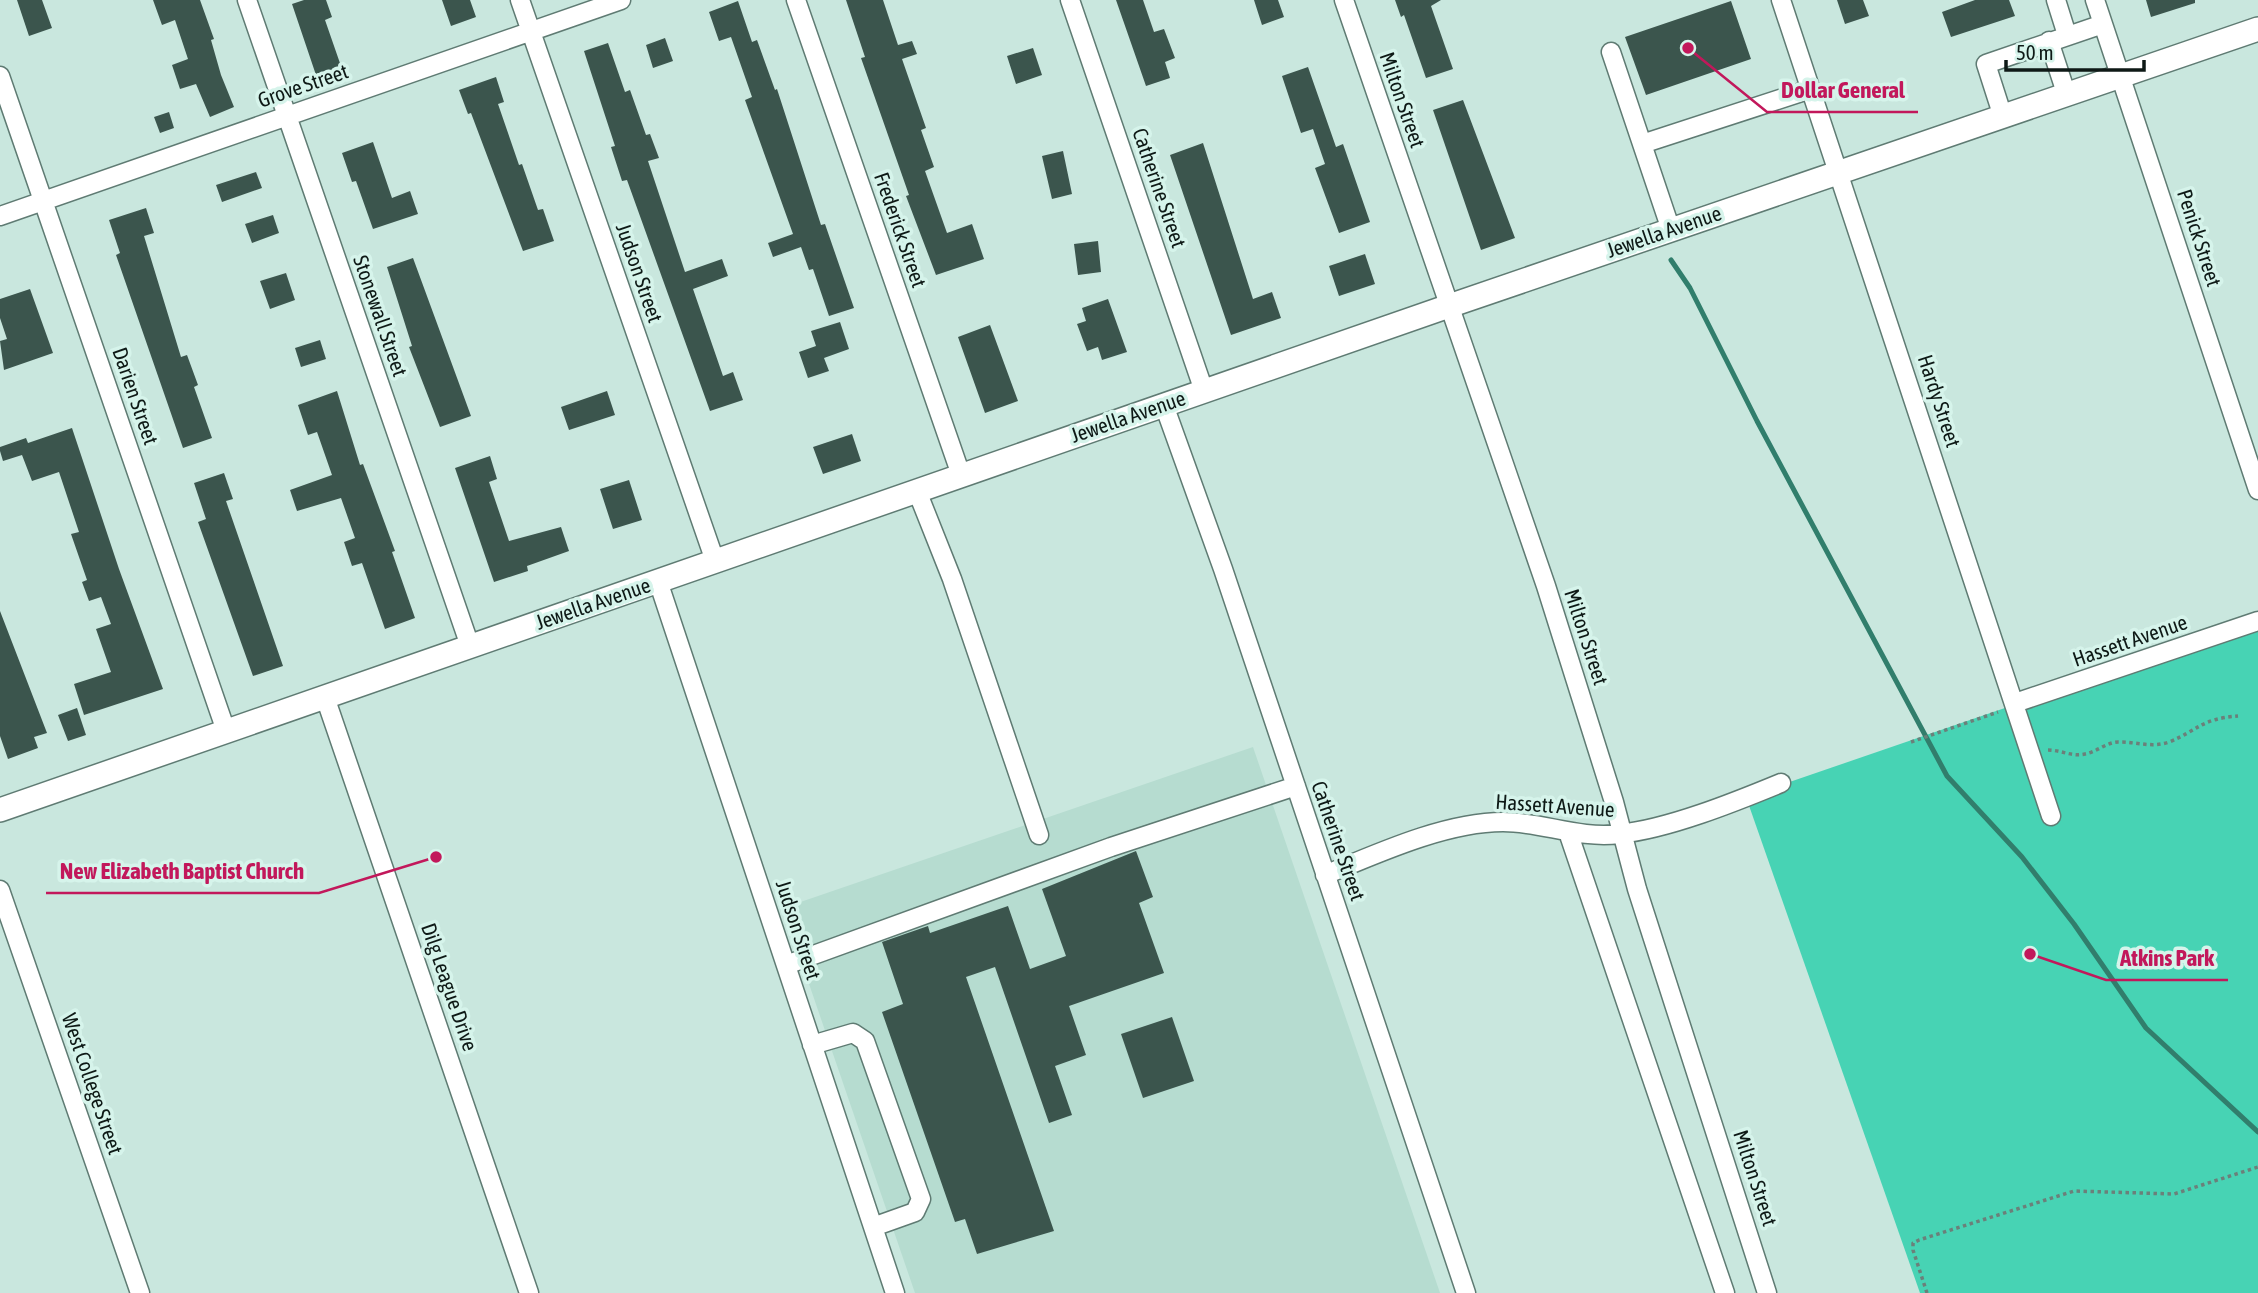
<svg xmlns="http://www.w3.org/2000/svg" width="2258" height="1293" viewBox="0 0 2258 1293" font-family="'Asap Condensed',sans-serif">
<rect width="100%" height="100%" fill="#c9e7de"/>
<path fill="#b6dcd0" d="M1253,747L1440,1293H915L783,908Z"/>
<path fill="#47d3b4" d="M2258,621V1293H1920L1746,797Z"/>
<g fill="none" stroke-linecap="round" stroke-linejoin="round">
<path stroke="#317e6c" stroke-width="5" d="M1671,260L1690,288L1757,421L1947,776L2022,857L2074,924L2146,1028L2258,1132"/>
</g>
<path fill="#3b554d" d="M17,0H42L52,28L29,36Z
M153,0H200L214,39L211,40L221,75L234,107L210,117L196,84L180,89L172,65L188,59L175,20L162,25Z
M304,0H326L332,17L325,20L342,69L317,78L292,4Z
M442,0H470L476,17L451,26Z
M846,0H883L898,45L912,41L917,54L902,59L926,128L921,130L934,167L925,171L947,233L972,224L984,259L936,275L906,196L909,195L861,58L865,57Z
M1116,0H1143L1154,32L1164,29L1175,58L1165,62L1170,78L1146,86Z
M1254,0H1278L1284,17L1262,25Z
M1395,0H1441L1431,6L1453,69L1426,78L1404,15L1401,17Z
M1837,0H1863L1869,16L1845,24Z
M1975,0H2009L2015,16L1951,37L1942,12Z
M2146,0H2195V3L2151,17Z
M738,1L752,42L757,40L775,90L777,89L821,225L825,224L854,308L829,316L813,269L809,270L801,247L773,257L768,243L793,234L745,100L752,97L731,37L719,41L709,12Z
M1731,1L1751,59L1646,95L1625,37Z
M665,38L673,61L653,68L646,45Z
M608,43L625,92L630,90L646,135L650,134L659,158L648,161L685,272L722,259L728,276L693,289L723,376L733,372L743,400L710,411L627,180L622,181L611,147L615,146L584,51Z
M1033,48L1042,75L1016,84L1007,56Z
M1308,67L1336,147L1343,144L1370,222L1339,233L1315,168L1325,164L1313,129L1301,133L1282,76Z
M496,77L504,102L498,104L519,165L522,164L538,210L543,209L554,241L523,251L471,113L468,114L459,90Z
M1463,100L1515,238L1481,250L1433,110Z
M169,112L174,128L160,133L154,117Z
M373,142L392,198L410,191L418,214L373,229L356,181L352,182L342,153Z
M1203,143L1253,299L1272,292L1281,318L1231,335L1170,155Z
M1063,151L1072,194L1052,199L1042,156Z
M256,172L262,188L222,202L216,185Z
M146,208L154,233L144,236L181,357L187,355L198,385L194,387L212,438L183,448L116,255L120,253L109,220Z
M273,215L279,233L252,243L245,224Z
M1098,241L1101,272L1078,275L1074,244Z
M1365,254L1375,284L1339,296L1329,266Z
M413,258L471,416L440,427L409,347L412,346L387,267Z
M286,273L295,300L270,309L260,281Z
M30,289L53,353L4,370L0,341L7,339L0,318V299Z
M1108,299L1127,352L1102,360L1098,347L1087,351L1077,324L1086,321L1082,308Z
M840,322L849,349L824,358L829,371L808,378L799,352L816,346L811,331Z
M990,325L1018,401L985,413L958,337Z
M320,340L326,359L301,367L295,348Z
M337,391L360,465L363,464L395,551L392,552L415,618L385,629L362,563L352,566L344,542L355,538L341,498L297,511L290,490L332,475L317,432L308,435L298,405Z
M607,391L615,415L569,430L561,407Z
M72,428L119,569L163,689L84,715L74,684L111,672L96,629L111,624L101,597L89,601L82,582L87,580L71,534L79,532L59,472L32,481L22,455L3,461L0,451V447L26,438L28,443Z
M852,434L861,461L823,474L813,447Z
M490,456L497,479L489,482L509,541L561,527L569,551L527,566L528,571L494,582L455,468Z
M224,473L233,499L226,501L283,666L253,676L198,522L206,519L194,483Z
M629,480L642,520L613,529L600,489Z
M0,611L47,733L34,737L38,748L8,759L0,736Z
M77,708L86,735L68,741L58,715Z
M1136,851L1153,897L1139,903L1164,973L1069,1006L1086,1055L1055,1066L1072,1115L1049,1123L995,967L966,977L1054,1231L977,1254L965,1219L955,1222L882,1012L903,1004L882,942L928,926L930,933L1008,906L1030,969L1066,956L1042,889Z
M1172,1017L1194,1081L1143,1098L1121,1034Z"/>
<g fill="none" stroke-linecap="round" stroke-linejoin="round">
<defs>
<path id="minor" d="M247,0L470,646
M520,0L715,561
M796,0L961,475
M1070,0L1204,391
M1344,0L1546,586L1614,802L1637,889L1767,1293
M1781,0L2051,816
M2056,0L2067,35
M2095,0L2258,490
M2049,41L2067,96
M1611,52L1671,230
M0,76L226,731
M2003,117L1986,64L2103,24
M1642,144L1811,89
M0,216L621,0
M1164,405L1223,569L1466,1293
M917,491L952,579L1039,835
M658,581L895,1293
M325,697L529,1293
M2015,703L2258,621
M1568,832L1725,1293
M1325,875C1378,853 1446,822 1503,822C1542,822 1579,839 1619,834C1668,829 1735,802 1781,783
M0,890L140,1293
M786,965L1111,847L1296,786
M812,1045L853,1033L865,1041L921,1199L915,1212L873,1227"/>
<path id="major" d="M0,810L1449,306L2258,29"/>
</defs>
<use href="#minor" stroke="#5f7b73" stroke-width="21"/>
<use href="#major" stroke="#5f7b73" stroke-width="26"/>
<path stroke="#6b807a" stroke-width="3.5" stroke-dasharray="3.5 3.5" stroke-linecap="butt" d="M1911,742L1998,712
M2048,750C2061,750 2072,757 2085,754C2097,752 2108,741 2120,742C2137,742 2152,748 2169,742C2199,730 2200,719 2238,716
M1927,1293L1913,1250V1243L1919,1240L2074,1191L2174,1194L2258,1167"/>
<use href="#minor" stroke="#fff" stroke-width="18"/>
<use href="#major" stroke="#fff" stroke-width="23"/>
</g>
<g text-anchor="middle" stroke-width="7" stroke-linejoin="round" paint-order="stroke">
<g font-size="21" fill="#0e1916" stroke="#d6f4eb">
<text transform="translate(303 86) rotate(-19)" y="7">Grove Street</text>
<text transform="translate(1402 100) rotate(71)" y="7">Milton Street</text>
<text transform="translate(1159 188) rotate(71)" y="7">Catherine Street</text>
<text transform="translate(900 230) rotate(71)" y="7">Frederick Street</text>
<text transform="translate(1664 232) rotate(-19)" y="7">Jewella Avenue</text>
<text transform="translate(2199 238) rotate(72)" y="7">Penick Street</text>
<text transform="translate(639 273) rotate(71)" y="7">Judson Street</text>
<text transform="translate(380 316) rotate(71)" y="7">Stonewall Street</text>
<text transform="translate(135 396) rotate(71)" y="7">Darien Street</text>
<text transform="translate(1939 401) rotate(72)" y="7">Hardy Street</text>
<text transform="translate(1128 417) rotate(-19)" y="7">Jewella Avenue</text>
<text transform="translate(593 604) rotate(-19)" y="7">Jewella Avenue</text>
<text transform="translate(1586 637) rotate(72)" y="7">Milton Street</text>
<text transform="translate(2130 641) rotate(-19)" y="7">Hassett Avenue</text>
<text transform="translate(1555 806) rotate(4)" y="7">Hassett Avenue</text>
<text transform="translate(1338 841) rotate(71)" y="7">Catherine Street</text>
<text transform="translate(798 930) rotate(72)" y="7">Judson Street</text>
<text transform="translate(449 987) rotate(71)" y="7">Dilg League Drive</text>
<text transform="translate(92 1084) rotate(71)" y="7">West College Street</text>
<text transform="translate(1755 1178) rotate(72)" y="7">Milton Street</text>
</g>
</g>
<path fill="none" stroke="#c2185b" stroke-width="2.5" d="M1688 48L1767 112H1918M436 857L319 893H46M2030 954L2106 980H2228"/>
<g fill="#c2185b" stroke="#d6f4eb" stroke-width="2.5">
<circle cx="1688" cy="48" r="7"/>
<circle cx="436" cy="857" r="7"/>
<circle cx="2030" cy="954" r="7"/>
</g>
<g font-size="23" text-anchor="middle" font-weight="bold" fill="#c2185b" stroke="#d6f4eb" stroke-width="7" stroke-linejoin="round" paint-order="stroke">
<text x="1843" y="98">Dollar General</text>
<text x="182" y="879">New Elizabeth Baptist Church</text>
<text x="2167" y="966">Atkins Park</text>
</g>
<path d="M2006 60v10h138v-10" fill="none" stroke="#0e1916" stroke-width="3.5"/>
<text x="2016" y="60" font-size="21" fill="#0e1916" stroke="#d6f4eb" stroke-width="5" paint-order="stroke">50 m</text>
</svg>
